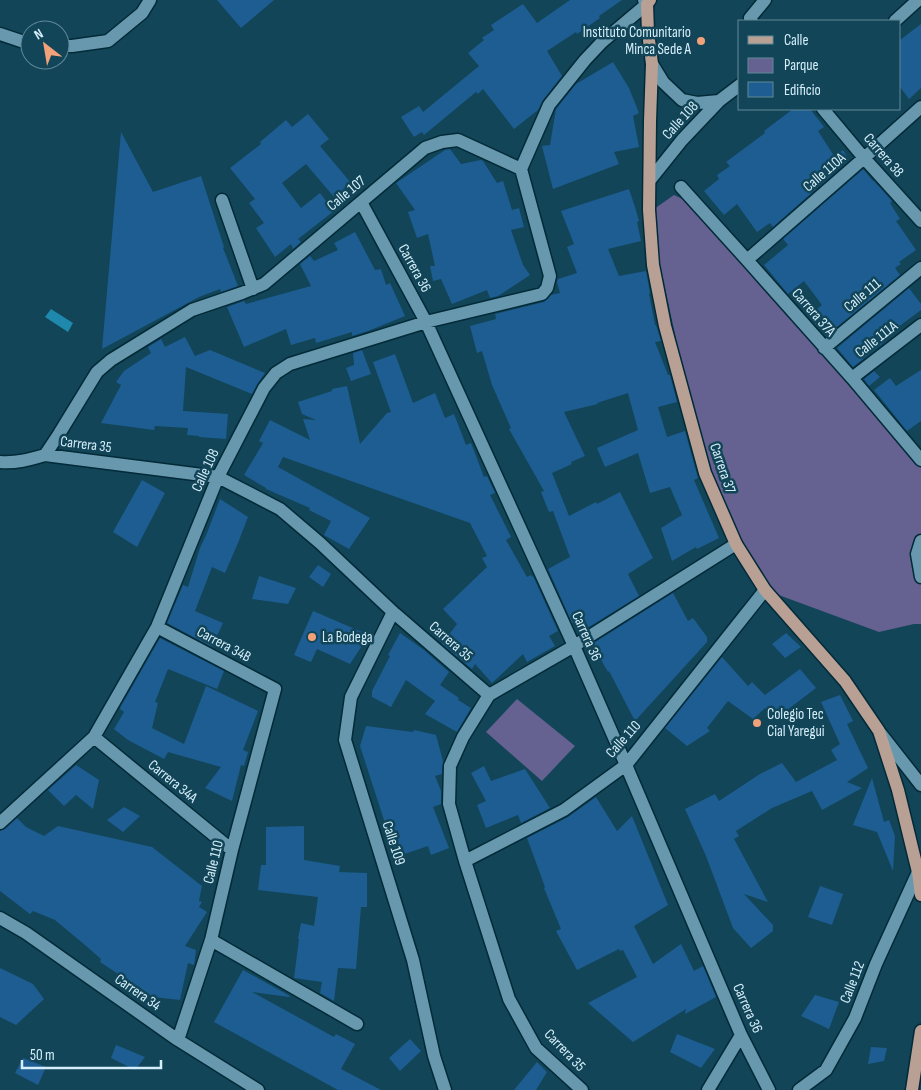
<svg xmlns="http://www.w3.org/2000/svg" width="921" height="1090" viewBox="0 0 921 1090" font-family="'Sofia Sans Condensed',sans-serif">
<rect width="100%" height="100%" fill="#124558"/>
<path fill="#656191" d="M674,195L691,203L921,463V624H914L879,632L765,590L705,473L660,265L654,209Z
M517,699L575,746L542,781L486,732Z"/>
<path fill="#1f88ad" d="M51,309L73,323L68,332L45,317Z"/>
<path fill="#1d5d91" d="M217,0H274L241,28Z
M570,0H622L599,16L600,18L577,34L576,32L547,51L562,76L543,100L538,110L514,129L483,89L478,94L476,92L424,135L422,132L414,137L401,117L419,106L423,112L479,66L468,53L484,40L482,38L494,30L491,25L523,4L537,23Z
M921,24V88L909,99L900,87V40Z
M613,62L629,88L639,113L633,116L639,147L614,152L619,164L553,189L542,146L550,145L556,109L576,84Z
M793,109H810L824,127L818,131L834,156L843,150L849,160L773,227L770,223L757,232L737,204L724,215L704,191L719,179L717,175L730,166L726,162L765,133L764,131Z
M308,114L329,139L320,146L351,183L334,197L306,164L282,183L301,208L320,193L334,211L298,239L301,242L293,249L291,244L275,257L256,228L264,223L249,203L255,199L230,168L261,144L260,142L286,120L292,127Z
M121,132L153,192L201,176L224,247L223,248L238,286L221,292L220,289L199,297L102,349Z
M450,149L461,164L481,160L483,161L497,183L503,181L512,210L519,208L524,227L511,230L523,265L530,275L498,296L490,298L487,290L452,304L441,279L433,281L430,266H435L428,234L417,238L408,212L415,210L396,183L445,150Z
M863,169L873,181H874L892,201L890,203L900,219L896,221L916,250L899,262L901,264L895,268L900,275L826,336L808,316L822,305L804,281L788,294L764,265L788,245L783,239Z
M629,189L635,207L639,221L637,222L641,241L608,249L619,276L646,271L650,293L649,294L655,325H656L661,341L655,342L668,375H670L677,402L658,407L667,437L685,431L698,478L694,480L719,538L697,549L696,547L672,561L661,528L682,515L670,487L650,493L638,453L605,467L597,448L638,430L628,393L597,403L598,404L564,412L585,456L571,462L572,464L552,473L569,516L596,502L597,504L620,492L653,558L628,574L639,596L584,630L578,620L572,623L548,569L570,557L553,511L549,512L541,492L544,491L509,429L511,428L492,385L482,351L477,353L470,326L496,319L495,314L544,302L551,295L560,293L557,282L558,279L577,273L567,247L574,244L561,211Z
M355,232L375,270L381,269L386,285L390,283L405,316L368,331L352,336V332L316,343L315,338L291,345L286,329L244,347L227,307L244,301L246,304L311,286L300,264L310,256L314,261L338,250L334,243Z
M909,288L921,304V310L885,337L887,340L853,367L837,348Z
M185,337L195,356L210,350L265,373L258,383L252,394L186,367L183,411L228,414L226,439L199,437V436L187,435L188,428L155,426L154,430L101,423L121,385L116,382L124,371L151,353L148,347L161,339L165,347Z
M362,350L371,374L351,381L346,368L354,365L353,353Z
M395,354L413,403L435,393L445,418L454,414L466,445L471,443L484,477L487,476L495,493L490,495L511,537L506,540L527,577L531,575L532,577L533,576L558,631L549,636L555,646L527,662L523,654L492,683L475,664L472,669L442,644L457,624L443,609L487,567L482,558L487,556L470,523L283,457L278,467L370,518L349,549L324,535L331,521L309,510L310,508L266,489V488L244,475L263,443L259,441L270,420L310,440L303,419L316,420L302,414L298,402L332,391V389L347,386L360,444L387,413L391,412L373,362Z
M921,370V421L907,431L874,390L890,378L896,386Z
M874,371L880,377L869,386L864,379Z
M142,480L165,493L137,547L113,532Z
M220,499L248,517L238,543L225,573L212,567L195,611L223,623L212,647L167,623L183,585L188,587L200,548L207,533Z
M318,565L331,574L323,587L309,577Z
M259,576L296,588L288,604L252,599Z
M673,593L688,621L693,618L707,637V642L635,721L609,671L608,672L592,644Z
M313,611L369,635L350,664L317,649L311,662L294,655Z
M400,633L424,650L449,672L440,685L459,698L458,700L471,708L457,732L425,714L435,701L406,680L391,707L372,697V691L390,656L388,655Z
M786,633L801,647L785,658L772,644Z
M160,638L224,671L217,689L168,669L155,702L158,703L152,728L184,744L206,686L258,711L243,750L248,752L244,766L241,765L232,801L205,788L221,767L168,752L164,759L128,740L114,729L124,712L120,709L121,706Z
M722,657L748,686L752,682L765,695L800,669L816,688L774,720L765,708L753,719L728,701L707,728L710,731L687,746L665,728Z
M840,695L853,721L847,724L868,768L847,782L862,788L822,810L812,791L772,808L736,831L739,836L734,839L768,902L744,894L773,925V931L751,948L733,928L706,856L685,809L715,794L719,801L760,774L782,763L796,782L837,760L831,750L840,744L821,702Z
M366,726L413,732L414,730L436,735L443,761L442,774L435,776L441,791V804L433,807L449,848L431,855L428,846L396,857L360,746Z
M76,765L99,780L93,809L76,795L64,806L48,790Z
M484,766L491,781L525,769L550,808L521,823L518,815L486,828L477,805L486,801L471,773Z
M872,778L884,822L889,820L895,836L893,871L877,832L853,825Z
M596,797L617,831L632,816L668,905L634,926L653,964L681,944L694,971L703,966L716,997L685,1014L686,1009L633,1042L588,1003L637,977L623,950L620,951L619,949L577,970L556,931L561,929L544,888L545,887L527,838L568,817Z
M124,807L140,816L123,832L107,820Z
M17,818L26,827L44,836L58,826L152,847L202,886L199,901L202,902L199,907L207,912L185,946L196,950L194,965L188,963L180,1000L153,997L100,962L101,959L85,945L55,920L33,911L30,914L0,891V831L5,829Z
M304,826V860L340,866L339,872L367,873V907H361L356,969L338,968L334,1001L320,993L322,982L294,978L299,939H298L301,923L314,926L318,897L258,890L261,865H266V827Z
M820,886L843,894L832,925L808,917Z
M0,968L33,984L44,999L16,1025L0,1017Z
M243,970L290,996L289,997L252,992L334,1037L336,1034L355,1044L341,1069L381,1090H338L214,1022Z
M815,995L839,1002L829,1029L801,1016Z
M677,1034L715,1049L701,1068L670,1052Z
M410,1039L421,1051L400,1071L389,1058Z
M116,1045L145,1057L135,1070L111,1058Z
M871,1047L887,1048L884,1061L868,1064Z
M23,1058L46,1067L38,1085L15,1073Z
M537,1062L547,1072L536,1090H514Z"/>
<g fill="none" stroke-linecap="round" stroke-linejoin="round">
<defs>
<path id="minor" d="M752,21L750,18L765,0
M895,21L918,0
M0,34L30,44
M60,46H72L108,41L142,13L150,0
M652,64L663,82L682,100L697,103L719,101
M823,109L864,158L921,221
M521,169L549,105L585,60L602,42L647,4L644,0
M650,180L682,140L719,101L740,85
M681,187L747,260L852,378L921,460
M222,200L253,289
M361,202L426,322L574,646L626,765L741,1035L769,1090
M747,260L864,158L921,107
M824,348L921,268
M852,378L921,325
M45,455L59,434L97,372L111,360L192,310L242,293L264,284L425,148L442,142L458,140L521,169
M0,462C17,463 28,460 45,455L218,477L280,509L320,543L393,612L489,695
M921,541L917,554L921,577
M393,612L351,697L345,740L413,960L434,1056L445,1090
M157,627L275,689L232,850L211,940L178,1040
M881,734L921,785
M94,737L232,850
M0,823L94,737L157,627L218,477L264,388L276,373L290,364L426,322L542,294L547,288L550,276L521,169
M465,861L564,810L626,765L765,590
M0,918L26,933L178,1040L258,1090
M211,940L357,1024
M582,1090L536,1048L509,999L465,861L449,804L450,766L463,737L489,695L574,646L736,544
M708,1090L741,1035
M799,1090L826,1070L855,1018L876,964L918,872"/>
<path id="major" d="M650,0L647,4L648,32L652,64L650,121L649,210L653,265L665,326L705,473L736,544L765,590L845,681L879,731L898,790L918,872L921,895
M912,1090L921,1031"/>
</defs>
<use href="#minor" stroke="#032a38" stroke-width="15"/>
<use href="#major" stroke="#032a38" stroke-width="15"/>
<use href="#minor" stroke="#6798ad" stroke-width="12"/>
<use href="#major" stroke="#b8a094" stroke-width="12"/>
</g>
<g fill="#f1a27b" stroke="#124558" stroke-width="2">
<circle cx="701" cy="41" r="5"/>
<circle cx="312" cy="637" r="5"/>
<circle cx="757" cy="723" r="5"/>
</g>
<g text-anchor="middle" stroke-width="5" stroke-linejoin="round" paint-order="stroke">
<g font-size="15" fill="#d5eef9" stroke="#124558" text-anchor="start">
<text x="691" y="37" text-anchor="end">Instituto Comunitario<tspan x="691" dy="17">Minca Sede A</tspan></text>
<text x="322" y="642">La Bodega</text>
<text x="767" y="719">Colegio Tec<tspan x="767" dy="17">Cial Yaregui</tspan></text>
</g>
<g font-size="15" fill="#d5eef9" stroke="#124558">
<text transform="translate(680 120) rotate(-48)" y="5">Calle 108</text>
<text transform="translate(884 155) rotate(49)" y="5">Carrera 38</text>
<text transform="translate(824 172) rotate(-41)" y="5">Calle 110A</text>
<text transform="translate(346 193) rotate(-40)" y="5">Calle 107</text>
<text transform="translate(415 268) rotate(61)" y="5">Carrera 36</text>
<text transform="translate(862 295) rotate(-40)" y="5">Calle 111</text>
<text transform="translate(814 312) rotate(49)" y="5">Carrera 37A</text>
<text transform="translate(876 339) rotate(-38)" y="5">Calle 111A</text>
<text transform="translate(86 444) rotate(7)" y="5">Carrera 35</text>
<text transform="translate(723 468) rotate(71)" y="5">Carrera 37</text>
<text transform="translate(205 470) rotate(-65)" y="5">Calle 108</text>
<text transform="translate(587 636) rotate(66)" y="5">Carrera 36</text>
<text transform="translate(451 641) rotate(41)" y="5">Carrera 35</text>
<text transform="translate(224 644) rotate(28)" y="5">Carrera 34B</text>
<text transform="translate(623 739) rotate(-48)" y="5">Calle 110</text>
<text transform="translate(173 781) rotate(39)" y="5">Carrera 34A</text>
<text transform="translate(394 843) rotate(72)" y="5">Calle 109</text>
<text transform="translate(213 862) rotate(-76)" y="5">Calle 110</text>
<text transform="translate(852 982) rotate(-69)" y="5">Calle 112</text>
<text transform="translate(138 992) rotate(35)" y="5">Carrera 34</text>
<text transform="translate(748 1008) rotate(66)" y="5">Carrera 36</text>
<text transform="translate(565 1050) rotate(46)" y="5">Carrera 35</text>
</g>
</g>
<rect x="738" y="20" width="162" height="90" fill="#124558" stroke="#608998"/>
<rect x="748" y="36" width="25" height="8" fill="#b8a094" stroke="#608998"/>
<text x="784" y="45" font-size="15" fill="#d5eef9">Calle</text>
<rect x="748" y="58" width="25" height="15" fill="#656191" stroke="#608998"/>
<text x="784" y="70" font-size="15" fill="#d5eef9">Parque</text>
<rect x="748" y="82" width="25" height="15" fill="#1d5d91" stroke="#608998"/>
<text x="784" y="95" font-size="15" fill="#d5eef9">Edificio</text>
<g transform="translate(45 45) rotate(329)"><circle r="24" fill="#124558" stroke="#608998"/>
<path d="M0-4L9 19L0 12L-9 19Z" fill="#f1a27b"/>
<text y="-8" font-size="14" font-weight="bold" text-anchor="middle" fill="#d5eef9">N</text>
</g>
<path d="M22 1060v8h139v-8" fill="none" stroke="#d5eef9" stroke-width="2.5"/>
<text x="30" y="1060" font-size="15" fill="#d5eef9" stroke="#124558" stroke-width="4" paint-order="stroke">50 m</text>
</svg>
